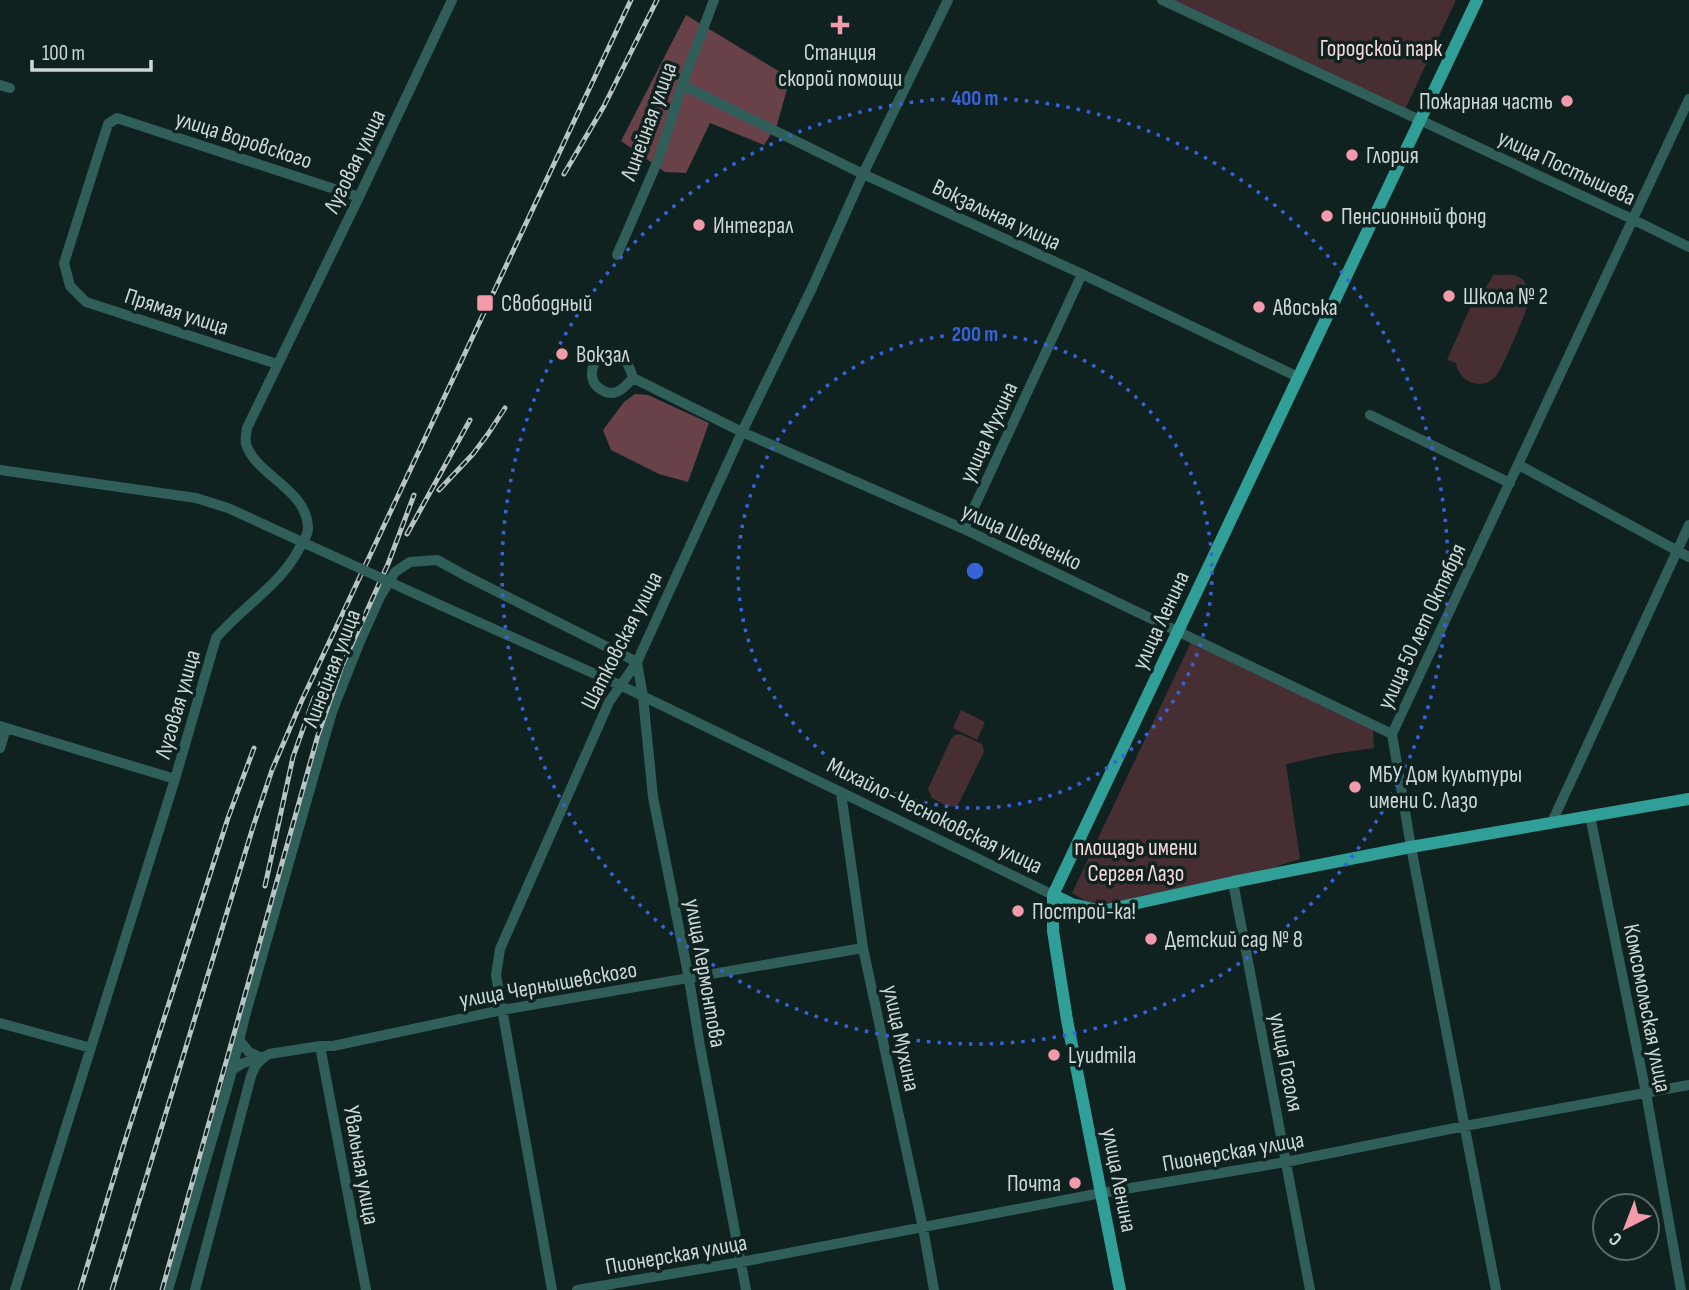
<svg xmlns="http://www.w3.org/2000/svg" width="1689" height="1290" viewBox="0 0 1689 1290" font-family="'Sofia Sans Condensed',sans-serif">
<rect width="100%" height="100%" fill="#102220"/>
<path fill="#462e32" d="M1162,0H1456L1404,112Z
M1494,274C1504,277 1514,271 1524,281C1528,287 1530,295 1529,301C1527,311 1502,369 1496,376C1482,392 1459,382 1456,363L1447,360L1476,294L1481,296Z
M1193,638L1373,729L1374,748L1332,754L1286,764L1300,859L1220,885L1102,911L1072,893Z
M961,710L985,722L977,740L953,728Z
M961,734L982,744L984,752L958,805C950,810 940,802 932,798L928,789L951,739L955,735Z"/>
<path fill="#684149" d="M686,15L790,78L777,125L764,145L710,123L686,173L665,172L621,141Z
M635,394L648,395L709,423L688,482L659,474L611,450L603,430L624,402Z"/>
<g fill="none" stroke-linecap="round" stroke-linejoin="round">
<path stroke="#305f5a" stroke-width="10" d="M1162,0L1632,219L1689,247
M0,85L10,88
M682,85L863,174L1082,274L1298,377
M617,255L659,158L682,85L714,0
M277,364L86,302L70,286L64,263L108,124L117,118L359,197
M633,378C625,387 617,396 606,392C568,377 617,320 633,378L742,432L964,529L1392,734
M1370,415L1510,483
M1519,465L1689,557
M0,470L196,498L228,508L265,525
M964,529L1082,274
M440,605L622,686L1053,895
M0,726L175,779
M0,748L6,728
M841,793L863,948L923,1228L934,1290
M1590,816L1646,1093L1681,1290
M1552,822L1689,525
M1233,882L1310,1290
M0,1023L91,1048
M239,1040L249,1052L262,1058
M320,1046L366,1290
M232,1070L243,1063L261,1058
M15,1290L175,779L216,638C244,605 284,583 302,543C305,538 308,534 308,529C308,489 256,476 246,444C245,439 246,433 247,428L359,197L452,0
M168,1290L230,1078L245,1016L332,712L361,639L380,597L395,572L410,562L437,560L468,577L637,662L643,697L653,797L689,979L700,1046L746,1290
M195,1290L251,1076C255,1065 259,1060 269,1054L320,1046H333L502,1010L863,948
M552,1290L496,975L500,949L609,702L637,662L742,432L812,288L863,174L948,0
M577,1290L741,1262L1101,1193L1286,1162L1465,1126L1689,1085
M1496,1290L1411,847L1392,734L1689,99"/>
<path stroke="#309f97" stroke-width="12" d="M1053,895L1072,904L1102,911L1233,882L1411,847L1689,799
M1120,1290L1067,1020L1053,931V895L1477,0"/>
<defs>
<path id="rail" d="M564,174L604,106L657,0
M439,490L473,454L488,434L505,408
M407,534L470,420
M265,886L293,757L314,698
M80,1290L124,1144L228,818L254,748
M112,1290L253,827L272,770L302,700L631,0
M162,1290L318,735L342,666L388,564L414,495"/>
</defs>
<use href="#rail" stroke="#b8c4c3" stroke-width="5"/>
<use href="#rail" stroke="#102220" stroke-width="2.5" stroke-dasharray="8" stroke-linecap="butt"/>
<path stroke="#305f5a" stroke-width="10" d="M265,525L440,605"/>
</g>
<g fill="none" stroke="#3763d8" stroke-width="3.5" stroke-dasharray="3.5 7">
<circle cx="975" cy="571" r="237"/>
<circle cx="975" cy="571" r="473"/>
</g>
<g fill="#f39aab" stroke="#102220" stroke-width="2.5">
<path d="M836.5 14.5h7v7h7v7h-7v7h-7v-7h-7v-7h7z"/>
<circle cx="1567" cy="101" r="7"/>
<circle cx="1352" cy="155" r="7"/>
<circle cx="1327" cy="216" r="7"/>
<circle cx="699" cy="225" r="7"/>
<circle cx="1449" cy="296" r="7"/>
<rect x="476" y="294" width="18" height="18" rx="3.5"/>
<circle cx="1259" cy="307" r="7"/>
<circle cx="562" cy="354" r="7"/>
<circle cx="1355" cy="787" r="7"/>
<circle cx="1018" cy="911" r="7"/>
<circle cx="1151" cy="939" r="7"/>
<circle cx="1054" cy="1055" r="7"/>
<circle cx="1075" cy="1183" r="7"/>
</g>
<g text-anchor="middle" stroke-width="7" stroke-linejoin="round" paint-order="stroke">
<g font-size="23" fill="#f6d8dd" stroke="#102220">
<text x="1381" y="56">Городской парк</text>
<text x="1136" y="855">площадь имени<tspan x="1136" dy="26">Сергея Лазо</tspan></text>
</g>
<g font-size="23" fill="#ccd7d6" stroke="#102220" text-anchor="start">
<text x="840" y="60" text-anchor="middle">Станция<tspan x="840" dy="26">скорой помощи</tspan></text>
<text x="1553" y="109" text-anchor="end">Пожарная часть</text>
<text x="1366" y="163">Глория</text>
<text x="1341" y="224">Пенсионный фонд</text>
<text x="713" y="233">Интеграл</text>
<text x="1463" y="304">Школа № 2</text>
<text x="501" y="311">Свободный</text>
<text x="1273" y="315">Авоська</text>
<text x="576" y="362">Вокзал</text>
<text x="1369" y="782">МБУ Дом культуры<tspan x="1369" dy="26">имени С. Лазо</tspan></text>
<text x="1032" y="919">Построй-ка!</text>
<text x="1165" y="947">Детский сад № 8</text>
<text x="1068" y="1063">Lyudmila</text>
<text x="1061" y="1191" text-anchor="end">Почта</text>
</g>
<g font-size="23" fill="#ccd7d6" stroke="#102220">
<text transform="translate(648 121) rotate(-70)" y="8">Линейная улица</text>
<text transform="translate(244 139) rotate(18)" y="8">улица Воровского</text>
<text transform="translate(354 161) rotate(-64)" y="8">Луговая улица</text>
<text transform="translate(1567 167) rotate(25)" y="8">улица Постышева</text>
<text transform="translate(997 214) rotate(25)" y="8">Вокзальная улица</text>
<text transform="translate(177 311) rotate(18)" y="8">Прямая улица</text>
<text transform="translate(988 432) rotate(-65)" y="8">улица Мухина</text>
<text transform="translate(1022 536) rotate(25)" y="8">улица Шевченко</text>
<text transform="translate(1160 620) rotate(-65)" y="8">улица Ленина</text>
<text transform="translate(1421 626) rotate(-65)" y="8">улица 50 лет Октября</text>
<text transform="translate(621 640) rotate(-63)" y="8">Шатковская улица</text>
<text transform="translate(331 668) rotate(-69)" y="8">Линейная улица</text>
<text transform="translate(177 704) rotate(-74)" y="8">Луговая улица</text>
<text transform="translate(935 815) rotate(26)" y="8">Михайло-Чесноковская улица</text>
<text transform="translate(706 973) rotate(80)" y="8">улица Лермонтова</text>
<text transform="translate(548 984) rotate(-10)" y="8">улица Чернышевского</text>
<text transform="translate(1648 1008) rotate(79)" y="8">Комсомольская улица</text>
<text transform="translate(902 1038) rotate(78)" y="8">улица Мухина</text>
<text transform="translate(1287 1062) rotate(79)" y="8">улица Гоголя</text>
<text transform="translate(1233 1151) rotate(-10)" y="8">Пионерская улица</text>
<text transform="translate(362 1165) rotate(80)" y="8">Увальная улица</text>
<text transform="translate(1120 1180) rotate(79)" y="8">улица Ленина</text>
<text transform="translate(676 1254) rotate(-10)" y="8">Пионерская улица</text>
</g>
</g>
<circle cx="975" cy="571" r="10" fill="#3763d8" stroke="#102220" stroke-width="3.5"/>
<g font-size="21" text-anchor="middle" font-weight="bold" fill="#3763d8" stroke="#102220" stroke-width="7" stroke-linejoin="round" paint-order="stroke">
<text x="975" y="105">400 m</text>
<text x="975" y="341">200 m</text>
</g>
<g transform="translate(1626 1227) rotate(222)"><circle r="33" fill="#102220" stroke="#5b6a69" stroke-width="2"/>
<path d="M0-5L12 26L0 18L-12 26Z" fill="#f39aab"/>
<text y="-10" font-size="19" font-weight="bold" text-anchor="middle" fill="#ccd7d6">С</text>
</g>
<path d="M32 60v10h119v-10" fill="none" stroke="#ccd7d6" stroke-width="3.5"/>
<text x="42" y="60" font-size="21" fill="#ccd7d6" stroke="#102220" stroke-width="5" paint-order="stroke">100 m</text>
</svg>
